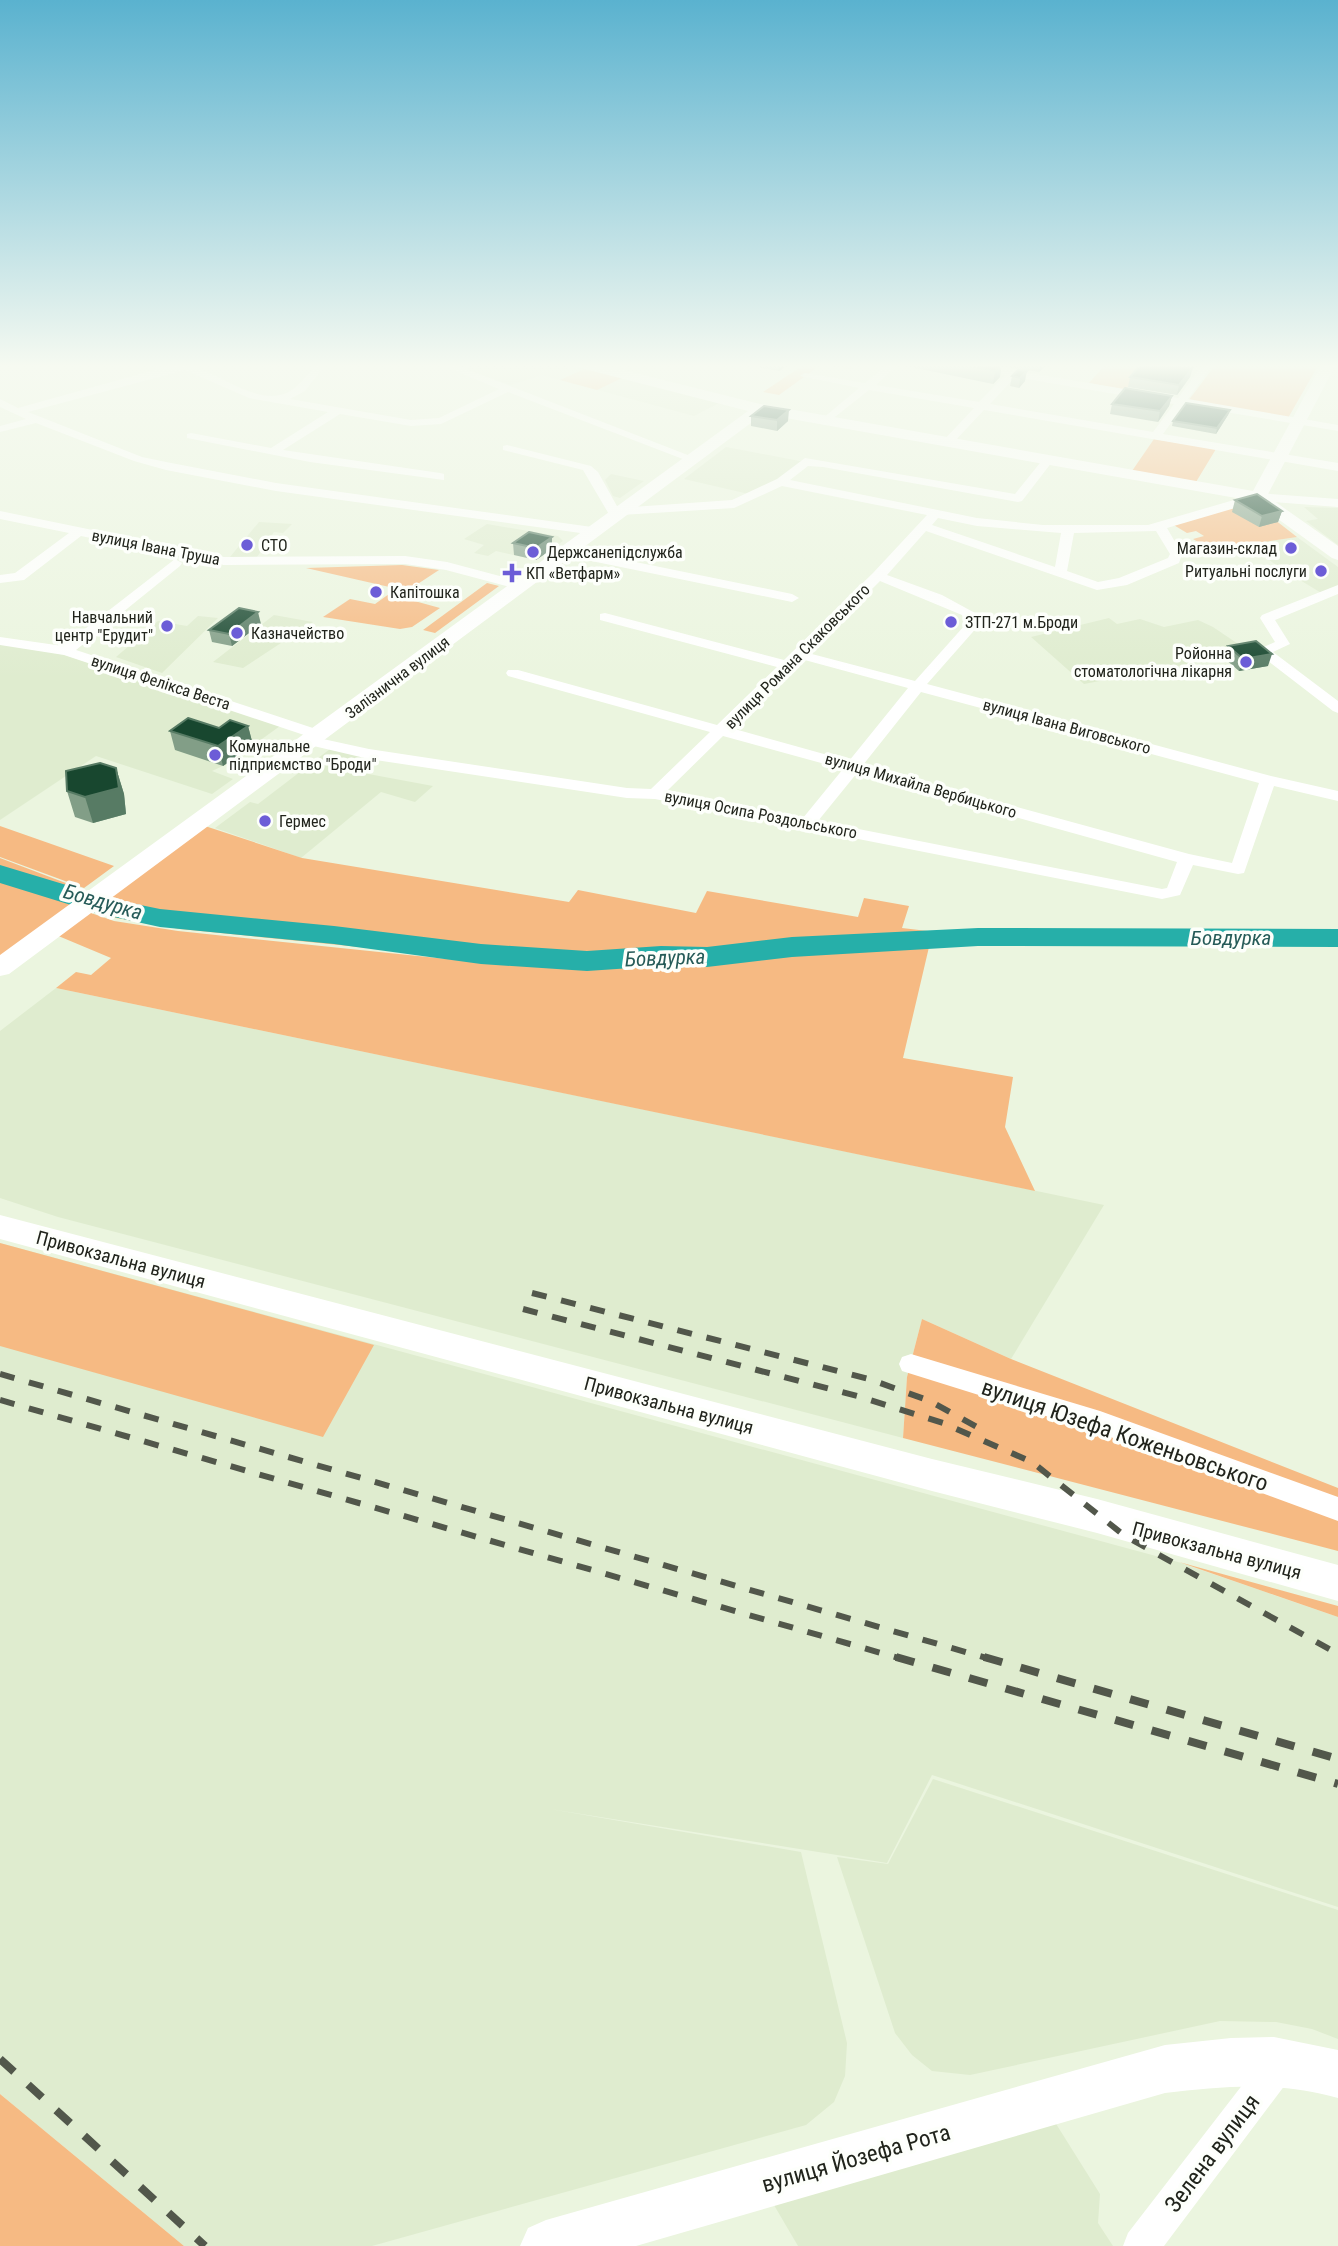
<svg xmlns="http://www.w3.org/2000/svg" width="1338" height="2246" viewBox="0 0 1338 2246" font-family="'Roboto Condensed',sans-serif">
<rect width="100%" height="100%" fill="#ebf5df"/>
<path fill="#dfeccf" d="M451,364H565L567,366L565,368L574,370L582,366L721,402L694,416L542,375L511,385Z
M726,447L805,462L753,495L684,479Z
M611,474L644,481L620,498L613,496L605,480Z
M1304,507L1338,508V545L1306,521L1318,519Z
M259,522L292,524L283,533L274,532L257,557H230Z
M487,524L558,536L563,541L536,560L496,551L488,556L474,553L484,545L464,539Z
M1297,537L1338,567V588L1323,594L1280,568L1248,544Z
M274,615L313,622L243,668L213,662Z
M198,616L218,618L162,673L116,657L158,621L187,626Z
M1109,618L1117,624L1140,619L1164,627L1198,620L1213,627L1250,652L1084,684L1031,637Z
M0,644L62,654L280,726L227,764L212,771L233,779L212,794L96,756L0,820Z
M330,749L363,756L347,770L433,786L415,802L381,792L301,858L215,828L250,802L258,804Z
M56,988L1104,1205L1011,1359L922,1319L907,1377L903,1438L58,1217L0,1198V1031Z
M0,1243L1178,1562L1338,1617V1907L932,1775L887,1863L550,1809L801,1852L847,2043L845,2076L834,2102L806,2125L372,2246H184L0,2094Z
M933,1779L1338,1910V2039L1312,2029L1276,2022L1220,2021L970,2075L932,2071L912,2055L895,2033L837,1857L888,1864Z
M1048,2111L1100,2194L1098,2223L1113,2246H798L771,2200Z"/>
<path fill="#f6ba83" d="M805,364H857L850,369L822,364L779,395L763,392Z
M1106,364L1145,366L1125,390L1089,383Z
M1216,364H1319L1288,418L1188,401Z
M587,368L624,377L597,390L560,380Z
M1154,439L1216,449L1196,482L1132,471Z
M1252,502L1297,537L1249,544L1253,548C1224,554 1219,555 1193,539L1204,536L1196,531L1187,533L1172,524Z
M402,565L439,570L407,591L306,568Z
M487,583L499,586L435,633L423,630Z
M389,594L440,608L412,627L400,629L323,617L350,599L375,604Z
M0,826L114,866L84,888L0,857Z
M205,826L302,858L569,902L578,890L696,913L707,891L858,917L864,898L909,906L902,928L953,934L1061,929L1184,935L1264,932L1338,934V941L1250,939L1188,943L1063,938L1004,940L818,950L728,961L585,967L510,962L180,929L116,918L90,910Z
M0,858L92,893L0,958Z
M88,912L114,921L178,931L437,958L586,970L662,964L729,963L818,951L929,947L903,1058L1013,1077L1005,1127L1035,1191L56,988L76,972L91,975L111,958L56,935Z
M0,1243L374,1345L323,1437L0,1346Z
M922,1319L1011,1359L1338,1488V1551L903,1438L907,1377Z
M1179,1562L1338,1606V1617Z
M0,2094L184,2246H0Z"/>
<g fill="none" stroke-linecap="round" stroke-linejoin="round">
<path fill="#26afa9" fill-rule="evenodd" d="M0,865L116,900L160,909L334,926L481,944L587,951L661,946L707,947L792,937L978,928L1338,929V947L978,946L792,957L707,967L661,966L587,971L481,964L334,944L160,927L100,914L0,883Z"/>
<path fill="#fff" fill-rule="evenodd" d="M176,364C214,363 263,419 298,385C305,379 310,371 316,364H326L305,391L290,399L411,420L439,418L499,389L439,364H453L698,459L688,461L508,392L441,424L411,426L340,414L283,450L440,473L444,474V480L310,462L187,438V434L191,433L271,448L328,412L249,398L185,370L28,412L142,457L166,462L276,483L599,528V534L595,535L276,491L166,470L134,461L36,423L0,432V426L26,419L0,407V399L18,408Z
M888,364H899L876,385L979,402L1005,375L958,367L953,364H976L1178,398L1203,364H1213L1188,399L1338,425V431L1184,405L1163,434L1338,463V471L984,410L952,444L948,445L942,442L974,408L869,390L826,424L820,421L822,419L859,388L800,376L805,373L865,383ZM1015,377L1174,404L1153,432L990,404Z
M507,445L591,466L598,472L618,508L732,500L777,479L805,458L1015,494L1044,458H1052V462L1022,501L1018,502L823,467L808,466L790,480L977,518L1043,525H1148L1258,493L1338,499V507L1259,501L1167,528L1182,554L1179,563L1127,585L1097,590L926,531L887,575L942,595L975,613L979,625L927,684L1271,776L1338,791V801L1274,786L1244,873L1238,874L1193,865L1180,895L1162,899L655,799L627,798L369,759L305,744L303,741L310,737L64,655L0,645V637L63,646L175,559L182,563L180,566L76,650L325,732L328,735L323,739L369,749L627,788L651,789L710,732L508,676L506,673L508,670H518L717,725L777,667L600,620V614L605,613L784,660L873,573L927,515L782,486L734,508L621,515L620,519L616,520L610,516L583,470L503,450V446ZM938,518L977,526L1061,533L1055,567L932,525ZM1156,531L1170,554L1168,558L1119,578L1098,582L1067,571L1074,533ZM880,581L962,615L965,625L915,681L808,653ZM801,659L908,688L849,761L731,728ZM921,692L1259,783L1232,863L1189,854L863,765ZM723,736L843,769L803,818L667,791ZM857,773L1177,862L1167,888L1162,889L818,821Z
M0,511L224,557L405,556L447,562L526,583L528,586L521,590L446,570L405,564L224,565L81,536L24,580L0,583V575L15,573L69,533L0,519Z
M567,548L792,594L799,598L792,602L562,555L561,552Z
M1338,585V594L1275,620L1290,644L1273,652L1338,701V713L1333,711L1255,651L1275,642L1260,618L1262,615Z
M911,1354L1100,1411L1338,1497V1521L1097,1432L902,1371L899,1364L902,1357Z
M1279,2048L1291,2053L1296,2065L1291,2077L1164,2246H1123L1128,2233L1267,2053Z"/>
<path fill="#fff" fill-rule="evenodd" d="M575,364H599L760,404L1253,491L1322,364H1336L1267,496L1338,546V560L1332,558L1253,501L763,414L9,974L0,976V955L748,411L577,367Z
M0,1215L932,1459L1097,1499L1338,1565V1601L1097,1533L932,1491L0,1239Z
M1274,2037L1338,2050V2098C1280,2081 1224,2086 1165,2093L636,2246H520L528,2228L546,2220L1165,2045L1231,2038Z"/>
<path stroke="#52574b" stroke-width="6" stroke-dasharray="15 15" stroke-linecap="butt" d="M532,1293L869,1379L930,1401L988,1433
M523,1309L857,1396L943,1423L1032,1462L1125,1536L1338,1654
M0,1374L990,1659
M0,1400L902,1659"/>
<path stroke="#52574b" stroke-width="8" stroke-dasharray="19 19" stroke-linecap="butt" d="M896,1657L1338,1784
M984,1657L1338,1759
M0,2059L205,2246"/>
</g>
<path fill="#829e87" d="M758,364H790L779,371L758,367Z
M901,364H1047L1039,372L1001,366L1000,377L993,384L901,365Z
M1141,364H1200L1198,367L1187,366L1193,367L1190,377L1177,395L1128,387L1130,377Z
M1018,370L1025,381L1019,388L1010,386L1012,376Z
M1172,396L1169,406L1158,422L1110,414L1112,404Z
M1230,410L1228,415L1216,434L1172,426L1173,421Z
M751,416L788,421L777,431L751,426Z
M1235,500L1282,511L1278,522L1259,527L1232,512Z
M513,543L552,549L536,560L514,555Z
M261,624L232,646L212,642L209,630Z
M1228,646L1268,666L1239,671L1224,658Z
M248,726L253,745L223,766L175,750L170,731Z
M116,768L124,794L126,814L93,823L75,817L67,791Z"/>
<path fill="#577b64" d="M779,364H790L779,371Z
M1041,364H1047L1039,372Z
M1001,365L1000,377L993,384L995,371Z
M1193,367L1190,377L1177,395L1179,385Z
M1027,371L1025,381L1019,388L1020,378Z
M1172,396L1169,406L1158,422L1160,411Z
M789,410L788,421L777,431V420Z
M1230,410L1228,415L1216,434L1217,428Z
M1282,511L1278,522L1259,527L1262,516Z
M552,537V549L536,560V548Z
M258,612L261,624L232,646L229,634Z
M1272,654L1268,666L1239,671L1243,659Z
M248,726L253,745L223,766L218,746Z
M116,768L124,794L126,814L93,823L85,797Z"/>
<path fill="#18472f" stroke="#577b64" stroke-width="2" d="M957,364H997L1001,365L995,371Z
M1141,364H1173L1193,367L1179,385L1130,377Z
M1018,370L1027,371L1020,378L1012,376Z
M1125,388L1172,396L1160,411L1112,404Z
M1186,403L1230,410L1217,428L1173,421Z
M764,406L789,410L777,420L751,416Z
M1257,494L1282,511L1262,516L1235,500Z
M529,532L552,537L536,548L513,543Z
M239,608L258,612L229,634L209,630Z
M1256,641L1272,654L1243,659L1228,646Z
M188,718L219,728L230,720L248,726L218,746L170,731Z
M100,763L116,768L119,788L85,797L67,791L66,771Z"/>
<linearGradient id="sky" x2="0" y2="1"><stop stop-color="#5ab2cf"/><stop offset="0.54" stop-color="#f6faf1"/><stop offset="1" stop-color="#f6faf1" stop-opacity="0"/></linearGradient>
<rect width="1338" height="678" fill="url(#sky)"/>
<g fill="#6c5dd7" stroke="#fdfffb" stroke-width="2.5">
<circle cx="247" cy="545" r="7"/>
<circle cx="1291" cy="548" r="7"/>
<circle cx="533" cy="552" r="7"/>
<circle cx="1321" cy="571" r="7"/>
<path d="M508.5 562.5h7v7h7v7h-7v7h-7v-7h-7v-7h7z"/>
<circle cx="376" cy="592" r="7"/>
<circle cx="951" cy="622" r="7"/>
<circle cx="167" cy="626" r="7"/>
<circle cx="237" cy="633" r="7"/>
<circle cx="1246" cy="662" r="7"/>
<circle cx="215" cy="755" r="7"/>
<circle cx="265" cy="821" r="7"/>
</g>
<g text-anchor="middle" stroke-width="7" stroke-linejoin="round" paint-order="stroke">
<g font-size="16" fill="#21241c" stroke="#fdfffb" text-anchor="start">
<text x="261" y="551">СТО</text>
<text x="1277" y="554" text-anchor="end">Магазин-склад</text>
<text x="547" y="558">Держсанепідслужба</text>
<text x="1307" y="577" text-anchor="end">Ритуальні послуги</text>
<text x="526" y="579">КП «Ветфарм»</text>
<text x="390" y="598">Капітошка</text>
<text x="153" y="623" text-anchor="end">Навчальний<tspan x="153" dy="18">центр "Ерудит"</tspan></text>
<text x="965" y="628">ЗТП-271 м.Броди</text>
<text x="251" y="639">Казначейство</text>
<text x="1232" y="659" text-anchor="end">Ройонна<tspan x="1232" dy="18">стоматологічна лікарня</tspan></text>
<text x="229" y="752">Комунальне<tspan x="229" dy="18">підприємство "Броди"</tspan></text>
<text x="279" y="827">Гермес</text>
</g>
<g font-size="16" fill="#21241c" stroke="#fdfffb">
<text transform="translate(156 547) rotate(11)" y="6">вулиця Івана Труша</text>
<text transform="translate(797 656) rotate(-45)" y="6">вулиця Романа Скаковського</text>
<text transform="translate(397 677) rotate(-37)" y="6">Залізнична вулиця</text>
<text transform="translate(161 682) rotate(18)" y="6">вулиця Фелікса Веста</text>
<text transform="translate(1067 726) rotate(15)" y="6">вулиця Івана Виговського</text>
<text transform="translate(921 785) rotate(16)" y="6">вулиця Михайла Вербицького</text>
<text transform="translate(761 814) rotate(11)" y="6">вулиця Осипа Роздольського</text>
</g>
<g font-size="19" fill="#21241c" stroke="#fdfffb">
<text transform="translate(121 1259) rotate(15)" y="7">Привокзальна вулиця</text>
<text transform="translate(669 1405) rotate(15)" y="7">Привокзальна вулиця</text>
<text transform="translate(1217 1550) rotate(15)" y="7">Привокзальна вулиця</text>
</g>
<g font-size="21" font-style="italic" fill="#265b58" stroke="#fdfffb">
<text transform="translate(103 902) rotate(16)" y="7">Бовдурка</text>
<text x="1231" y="945">Бовдурка</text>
<text transform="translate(665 958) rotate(-2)" y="7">Бовдурка</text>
</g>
<g font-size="23" fill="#21241c" stroke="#fdfffb">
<text transform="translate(1125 1435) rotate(19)" y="8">вулиця Юзефа Коженьовського</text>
<text transform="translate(1212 2153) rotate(-53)" y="8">Зелена вулиця</text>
<text transform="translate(856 2158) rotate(-16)" y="8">вулиця Йозефа Рота</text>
</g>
</g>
</svg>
